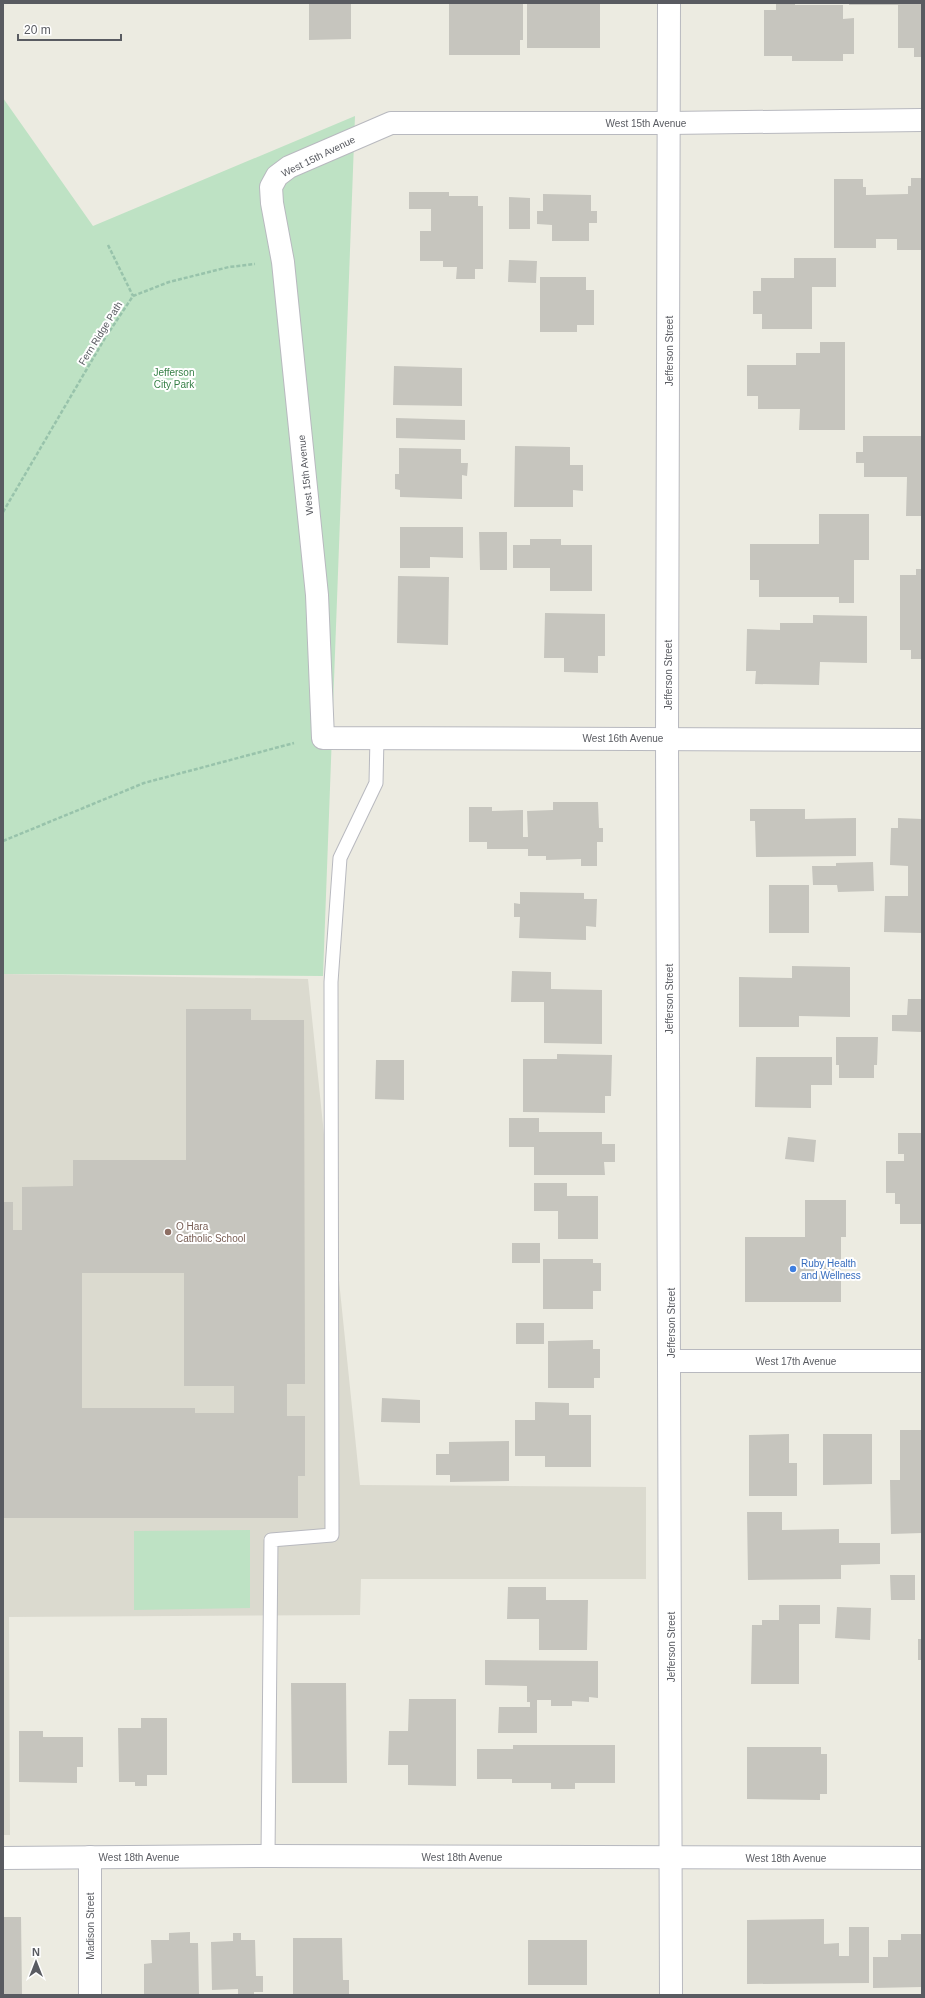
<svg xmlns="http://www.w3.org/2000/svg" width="925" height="1998" viewBox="0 0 925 1998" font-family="Helvetica,sans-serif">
<rect width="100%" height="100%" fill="#ecebe1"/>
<path fill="#dbdacf" d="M3,974L308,979L360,1485L646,1487V1579H361L360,1615L9,1617L10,1835H3Z"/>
<path fill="#bee2c4" d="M3,98L93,226L355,116L323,976L3,974Z
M250,1530V1608L134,1610V1531Z"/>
<path fill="#c6c5be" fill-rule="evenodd" d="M309,3H351V39L309,40Z
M449,3H523V40H520V55H449Z
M527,3H600V48H527Z
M776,3H795V5H843V19L854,18V54H843V61H792V56H764V10H776Z
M849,3H922V57H914V48H898V5H849Z
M911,178H922V250H897V239H876V248H834V179H863V187H866V195L908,194V186H911Z
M409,192H449V196H478V206H483V269H475V279H456L457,267H443V261H420V231H431V209H409Z
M543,194L591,195V211H597V223H589V241H552V225L537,224V211H543Z
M509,197L530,198V229H509Z
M794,258H836V287H812V329H762V314H753V291H761V278H794Z
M509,260L537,261L536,283L508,282Z
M540,277H586V290H594V325H577V332H540Z
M820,342H845V430H799L800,409H758V396H747V365H796V353H820Z
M394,366L462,368V406L393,405Z
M396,418L465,420V440L396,438Z
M863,436H922V516H906L907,477H864V463H856V452H863Z
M515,446L570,447V465H583V491L573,490V507H514Z
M399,448L461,449V463H468L467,476L462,475V499L400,497V490L395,489V474H399Z
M819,514H869V560H854V603H839V597H759V580H750V544H819Z
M400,527H463V558L430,557V568H400Z
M479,532H507V570H480Z
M530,539H561V545H592V591H550V568H513V545H530Z
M916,569H922V659H911V650H900V575H916Z
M398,576L449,577L448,645L397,643Z
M545,613L605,614V656H598V673L564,672V658H544Z
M813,615L867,616V663L820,662L819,685L755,684L756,671H746L747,629L780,630V623H813Z
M553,802H598L599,828H603V842H597V866H581V859L546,860V856H528V849H487V842H469V807H492V811L523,810V837H528L527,811L553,810Z
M750,809H805V819L856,818V856L756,857L755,821H750Z
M898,818L922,819V933L884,932L885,896H908V866L890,865L891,828H898Z
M873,862L874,891L838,892L837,885H813L812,866H836V863Z
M769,885H809V933H769Z
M520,892L584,893V899H597L596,927L586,926V940L519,938L520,917H514V903L520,904Z
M792,966L850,967V1017L799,1016V1027H739V977L792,978Z
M512,971L551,972V989L602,990V1044L544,1043V1002H511Z
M908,999H922V1032L892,1031V1015H907Z
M186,1009H251V1020H304L305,1384H287V1416H305V1476H298V1518H3V1202H13V1230H22V1187L73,1186V1160H186ZM82,1273H184V1386H234V1413H195V1408H82Z
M836,1037H878L877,1065H874V1078H839V1065H836Z
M557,1054L612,1055L611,1096H605V1113L523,1112V1059H557Z
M756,1057H832V1085H811V1108L755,1107Z
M376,1060H404V1100L375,1099Z
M509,1118H539V1132H602V1144H615V1162H604L605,1175H534V1147H509Z
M898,1133H922V1224H900V1204H895V1193H886V1161H904V1154H898Z
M788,1137L816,1140L814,1162L785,1159Z
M534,1183H567V1196H598V1239H558V1211H534Z
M805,1200H846V1237H841V1302H745V1237H805Z
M512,1243H540V1263H512Z
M543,1259H593V1263H601V1291H593V1309H543Z
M516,1323H544V1344H516Z
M593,1340V1349H600V1378H594V1388H548V1341Z
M382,1398L420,1400V1423L381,1422Z
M535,1402L569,1403V1415H591V1467H545V1456H515V1420H535Z
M900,1430H922V1533L891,1534L890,1480H900Z
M789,1434V1463H797V1496H749V1435Z
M823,1434H872V1484L823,1485Z
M509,1441V1481L450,1482V1475H436V1454H449V1442Z
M747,1512H782V1530L839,1529V1543H880V1564L841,1565V1579L748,1580Z
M890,1575H915V1600H891Z
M508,1587H546V1600H588L587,1650H539V1619H507Z
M779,1605H820V1624H799V1684H751L752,1625H762V1620H779Z
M837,1607L871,1608L870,1640L835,1638Z
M918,1639H922V1660H918Z
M485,1660L598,1661V1698L589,1697V1702L572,1701V1706H551V1700H537V1733H498L499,1707H530V1702H527V1686L485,1685Z
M291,1683H346L347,1783H292Z
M409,1699H456V1786L408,1785V1765H388L389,1731H408Z
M141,1718H167V1775H147V1786H135V1782H119L118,1728H141Z
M19,1731H43V1737H83V1767H77V1783L19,1782Z
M513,1745H615V1783H575V1789H551V1783H512V1779H477V1749H513Z
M747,1747H821V1754H827V1794H820V1800L747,1799Z
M3,1917H21L22,1995H3Z
M824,1919V1944L839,1943V1956H849V1927H869V1983L747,1984V1920Z
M190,1932V1943H198L199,1995H144V1964L152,1963L151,1940H169V1933Z
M233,1933H241V1940H255L256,1976H263V1992H254V1995H238V1989L212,1990L211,1942L233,1941Z
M901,1934H922V1987L873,1988V1957H888V1940H901Z
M293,1938H342L343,1980H349V1995H293Z
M528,1940H587V1985H528Z"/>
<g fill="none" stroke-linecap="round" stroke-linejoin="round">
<defs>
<path id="service" d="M268,1856L271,1540L332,1535L331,982L340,858L376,783L377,738"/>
<path id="minor" d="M922,120L669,123H391L289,167L277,176L271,187L272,203L283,262L317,595L323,738L922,740
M671,1361H922
M90,1857V1995"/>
<path id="tertiary" d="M669,3L667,738L671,1995"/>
<path id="secondary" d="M3,1858L268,1856L922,1858"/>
</defs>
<use href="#service" stroke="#b8b9bf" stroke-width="15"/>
<use href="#minor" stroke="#b8b9bf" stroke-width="24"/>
<use href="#tertiary" stroke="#b8b9bf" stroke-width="24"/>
<use href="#secondary" stroke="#b6b8bf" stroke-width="24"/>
<path stroke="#98c3ab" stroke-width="2.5" stroke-dasharray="4 2" stroke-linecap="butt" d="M108,245L133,296
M3,512L105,338L133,296L169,282L229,267L255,264
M3,841L144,783L294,743"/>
<use href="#service" stroke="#fff" stroke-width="13"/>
<use href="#minor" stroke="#fff" stroke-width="22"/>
<use href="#tertiary" stroke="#fff" stroke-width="22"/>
<use href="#secondary" stroke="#fff" stroke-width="22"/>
</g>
<circle fill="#8d6e63" stroke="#fff" stroke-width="1.5" cx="168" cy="1232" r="4"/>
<circle fill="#3f7fe0" stroke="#fff" stroke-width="1.5" cx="793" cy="1269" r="4"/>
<g text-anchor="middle" stroke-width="4" stroke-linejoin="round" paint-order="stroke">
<g font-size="10" fill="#595b61" stroke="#fff">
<text x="646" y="127">West 15th Avenue</text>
<text transform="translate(318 156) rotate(-26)" y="4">West 15th Avenue</text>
<text transform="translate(100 333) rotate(-58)" y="4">Fern Ridge Path</text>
<text transform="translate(669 351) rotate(-90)" y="4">Jefferson Street</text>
<text transform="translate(305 475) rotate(-96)" y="4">West 15th Avenue</text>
<text transform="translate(668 675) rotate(-90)" y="4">Jefferson Street</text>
<text x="623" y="742">West 16th Avenue</text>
<text transform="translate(669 999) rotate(-90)" y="4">Jefferson Street</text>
<text transform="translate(671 1323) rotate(-90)" y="4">Jefferson Street</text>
<text x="796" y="1365">West 17th Avenue</text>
<text transform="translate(671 1647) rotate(-90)" y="4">Jefferson Street</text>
<text x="139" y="1861">West 18th Avenue</text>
<text x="462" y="1861">West 18th Avenue</text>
<text x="786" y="1862">West 18th Avenue</text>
<text transform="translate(90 1926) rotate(-90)" y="4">Madison Street</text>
</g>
<g font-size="10" fill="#388148" stroke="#fff">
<text x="174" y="376">Jefferson<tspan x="174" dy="12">City Park</tspan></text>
</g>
<g font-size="10" fill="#785e54" stroke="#fff" text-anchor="start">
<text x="176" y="1230">O Hara<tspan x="176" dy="12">Catholic School</tspan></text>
</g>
<g font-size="10" fill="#366cbe" stroke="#fff" text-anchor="start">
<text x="801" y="1267">Ruby Health<tspan x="801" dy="12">and Wellness</tspan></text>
</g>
</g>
<rect width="925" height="1998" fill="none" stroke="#595b61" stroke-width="8"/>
<g transform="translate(36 1962)" stroke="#ffffff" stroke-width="3" paint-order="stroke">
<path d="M0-3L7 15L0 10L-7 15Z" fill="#595b61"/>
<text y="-6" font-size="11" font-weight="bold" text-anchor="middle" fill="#595b61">N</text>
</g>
<path d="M18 34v6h103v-6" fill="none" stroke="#595b61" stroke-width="2"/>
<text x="24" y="34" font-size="12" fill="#595b61" stroke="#ffffff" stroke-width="3" paint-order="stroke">20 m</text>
</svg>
